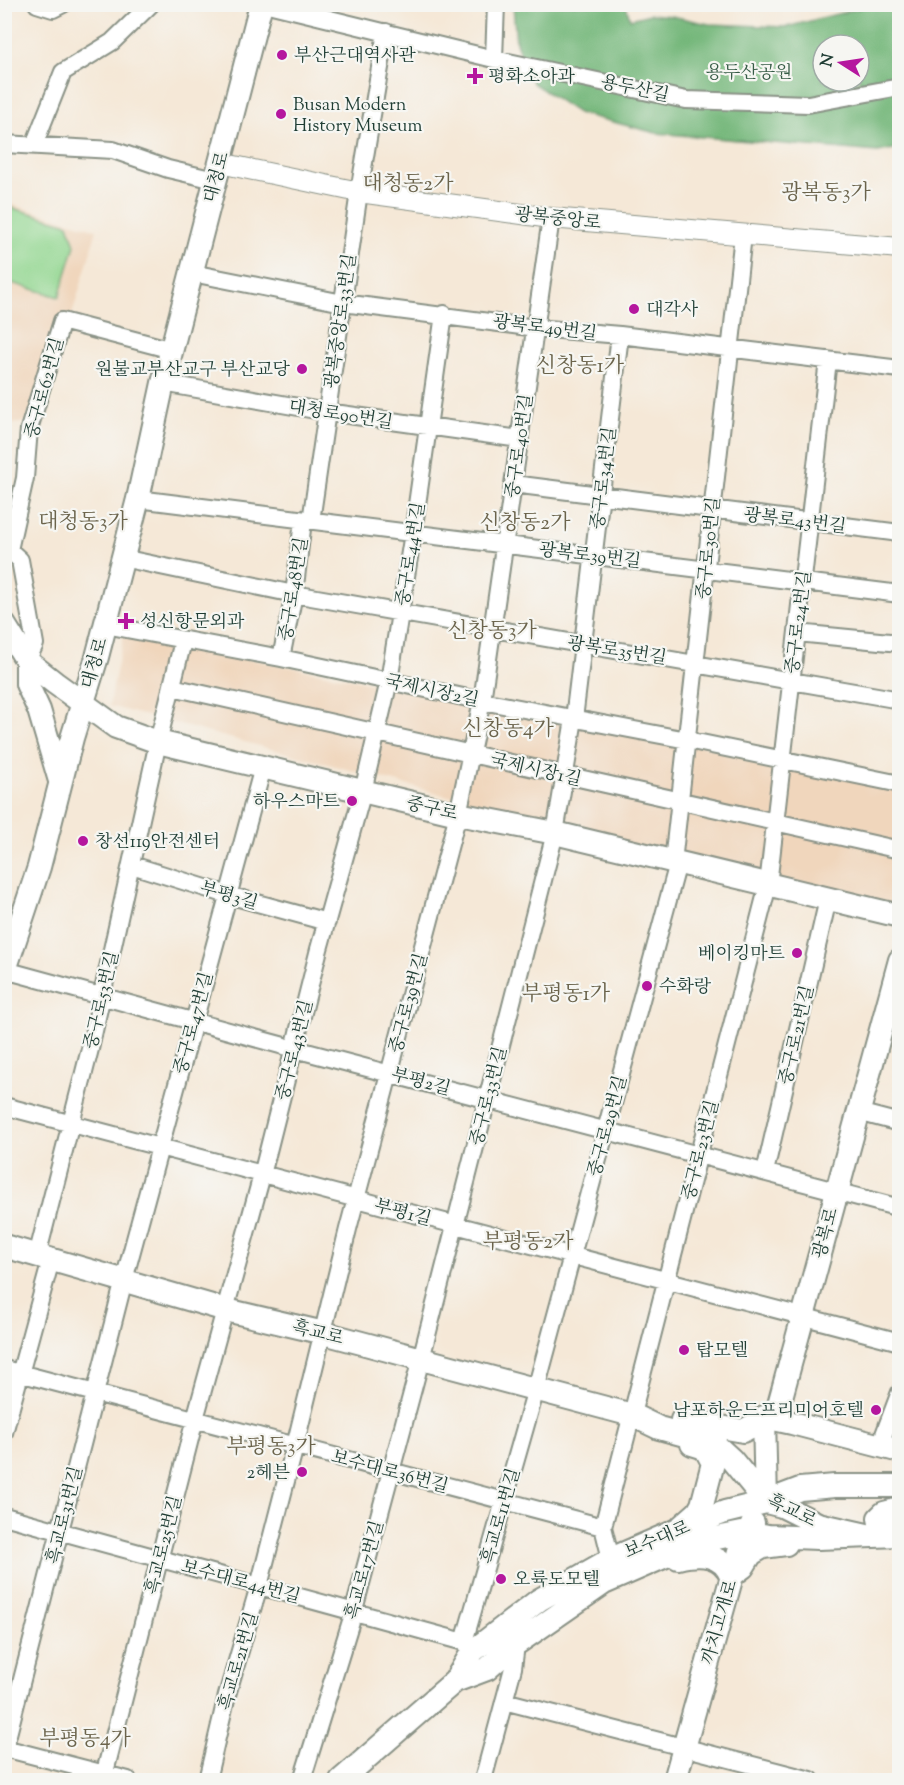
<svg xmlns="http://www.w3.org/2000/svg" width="904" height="1785" viewBox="0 0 904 1785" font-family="'Sorts Mill Goudy','Noto Serif KR',serif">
<rect width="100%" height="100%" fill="#f6f6f2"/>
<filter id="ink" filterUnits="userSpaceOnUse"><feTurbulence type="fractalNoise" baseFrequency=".0167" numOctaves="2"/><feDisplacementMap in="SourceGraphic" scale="12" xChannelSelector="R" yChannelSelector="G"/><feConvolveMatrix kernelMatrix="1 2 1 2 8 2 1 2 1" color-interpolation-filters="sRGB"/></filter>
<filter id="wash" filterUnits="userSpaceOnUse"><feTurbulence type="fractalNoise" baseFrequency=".008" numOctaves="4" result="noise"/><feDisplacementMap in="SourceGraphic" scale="24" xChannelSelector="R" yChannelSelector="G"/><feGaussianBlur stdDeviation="1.35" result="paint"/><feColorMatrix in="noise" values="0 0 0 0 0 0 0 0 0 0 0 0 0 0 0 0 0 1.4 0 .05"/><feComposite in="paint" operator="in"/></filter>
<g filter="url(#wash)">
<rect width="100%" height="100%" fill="#f5e8d7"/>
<path fill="#f0d6bc" d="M4,202L97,230L71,318L25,422L5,425Z
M124,635L899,784V916L109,706Z"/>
<path fill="#91d68f" stroke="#588a62" stroke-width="1.5" d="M5,206L68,224L75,245L59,297L5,281Z"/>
<path fill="#74b77a" stroke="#4a7a57" stroke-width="1.5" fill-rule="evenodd" d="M513,5H626L630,19L650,14L672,16L709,24L787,27L864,7L867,5H890L899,15V148L878,152L656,133L578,113L533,83L523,64L516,42ZM823,45H859V81H823Z"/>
</g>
<g filter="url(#ink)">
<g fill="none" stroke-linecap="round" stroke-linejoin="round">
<defs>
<path id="minor" d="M37,4L53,9L63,4
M268,4L494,59L686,100L808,104L900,87
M494,59L496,4
M4,144L113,150L168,169L215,180
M34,145L63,72L112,42L151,4
M192,273L343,303L536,328L620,335L900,369
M163,383L327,412L520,439
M513,484L900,533
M138,499L900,594
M311,521L359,192L386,32
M122,558L294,594L900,700
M105,625L281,658L482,701L687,740L900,784
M797,633L900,643
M281,658L294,594L303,521
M27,661L35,644L20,560L9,550L25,478L29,429L62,321L172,350
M172,687L900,850
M673,862L743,235
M132,865L228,895L327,922
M5,970L295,1049L900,1208
M4,1106L900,1342
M858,1112L900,1123
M765,1172L828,899
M37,1256L90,1049L158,742L183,641
M4,1369L603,1527
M4,1433L51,1260
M880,1445L900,1392
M4,1516L464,1642L470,1649
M603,1527L768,885L828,360
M603,1527L611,1559
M464,1642L536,1389L678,863
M504,1701L811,1780
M4,1748L128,1780
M4,1750L124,1280L263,767
M103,1780L195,1419L262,1175L319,949L363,791L389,681L413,533L444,314
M207,1780L227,1695L259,1586L295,1446L348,1229L458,814L482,701L551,218
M302,1780L351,1621L421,1359L555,833L574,719L620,335
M483,1780L513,1668L515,1653L513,1646"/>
<path id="tertiary" d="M220,163L359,192L551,218L900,248"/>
<path id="secondary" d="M4,624L27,661L55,683L116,727L158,742L458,814L555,833L900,916
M27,661V684L39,710L60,781
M4,973L39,867L72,738L97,657L138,499L163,383L261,4
M4,1246L226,1310L324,1333L632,1415L659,1428L706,1441L719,1448L731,1459L766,1502L782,1506L818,1524L871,1536
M764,1417L792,1423L900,1451
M764,1417L766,1502
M682,1420L743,1431L777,1412L900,960
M682,1526L698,1512L702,1505L713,1463L705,1448L692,1444
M897,1535L881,1528L879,1518L884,1513L900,1509
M678,1558C700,1553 722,1553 731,1576L743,1567L751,1554L763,1547L786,1544
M455,1681L487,1669L513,1646L604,1583L682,1549L712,1539L747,1532L768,1536L818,1538L900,1535
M341,1780L455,1681L473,1651L539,1600L611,1559L678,1530L725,1512L766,1502L800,1489L835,1486H900
M675,1780L739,1551L753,1523"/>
</defs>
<use href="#minor" stroke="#8a9286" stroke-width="20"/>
<use href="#tertiary" stroke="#8a9286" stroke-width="22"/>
<use href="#secondary" stroke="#8a9286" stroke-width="26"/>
<use href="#minor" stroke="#fff" stroke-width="16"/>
<use href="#tertiary" stroke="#fff" stroke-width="20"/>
<use href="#secondary" stroke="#fff" stroke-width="22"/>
</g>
</g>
<g fill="#b5179e" stroke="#f6f6f2" stroke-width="2">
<circle cx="282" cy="55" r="6"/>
<path d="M472 67h6v6h6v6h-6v6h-6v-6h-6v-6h6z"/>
<circle cx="281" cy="114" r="6"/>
<circle cx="634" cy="309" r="6"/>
<circle cx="302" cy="369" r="6"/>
<path d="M123 612h6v6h6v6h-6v6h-6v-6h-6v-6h6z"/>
<circle cx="352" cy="801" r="6"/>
<circle cx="83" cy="841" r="6"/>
<circle cx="797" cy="953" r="6"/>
<circle cx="647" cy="986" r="6"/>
<circle cx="684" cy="1350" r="6"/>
<circle cx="876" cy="1410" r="6"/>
<circle cx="302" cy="1472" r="6"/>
<circle cx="501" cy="1579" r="6"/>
</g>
<g text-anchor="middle" stroke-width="4.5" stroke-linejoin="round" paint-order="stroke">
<g font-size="18" fill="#1f3d34" stroke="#f6f6f2" text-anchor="start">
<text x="294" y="61">부산근대역사관</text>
<text x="488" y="82">평화소아과</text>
<text x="293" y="110">Busan Modern<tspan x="293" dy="21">History Museum</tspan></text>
<text x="646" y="315">대각사</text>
<text x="290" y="375" text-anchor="end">원불교부산교구 부산교당</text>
<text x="140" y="627">성신항문외과</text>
<text x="340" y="807" text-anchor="end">하우스마트</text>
<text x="95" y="847">창선119안전센터</text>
<text x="785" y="959" text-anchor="end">베이킹마트</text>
<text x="659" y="992">수화랑</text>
<text x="696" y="1356">탑모텔</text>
<text x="864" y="1416" text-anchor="end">남포하운드프리미어호텔</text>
<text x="290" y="1478" text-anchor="end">2헤븐</text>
<text x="513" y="1585">오륙도모텔</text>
</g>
<g font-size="18" fill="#365c46" stroke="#f6f6f2">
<text x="749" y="78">용두산공원</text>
</g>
<g font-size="18" fill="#1f3d34" stroke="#f6f6f2">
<text transform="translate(635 88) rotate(12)" y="6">용두산길</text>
<text transform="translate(216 177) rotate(-75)" y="6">대청로</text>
<text transform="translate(558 218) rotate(6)" y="6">광복중앙로</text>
<text transform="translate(340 321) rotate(-82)" y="6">광복중앙로33번길</text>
<text transform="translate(545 327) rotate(7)" y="6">광복로49번길</text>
<text transform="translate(44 388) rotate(-75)" y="6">중구로62번길</text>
<text transform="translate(341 414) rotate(9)" y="6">대청로90번길</text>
<text transform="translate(519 446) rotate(-82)" y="6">중구로40번길</text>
<text transform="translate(603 478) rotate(-83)" y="6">중구로34번길</text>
<text transform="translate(795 520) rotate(7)" y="6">광복로43번길</text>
<text transform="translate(708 548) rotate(-84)" y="6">중구로30번길</text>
<text transform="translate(410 554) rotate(-81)" y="6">중구로44번길</text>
<text transform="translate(590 555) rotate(7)" y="6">광복로39번길</text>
<text transform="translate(293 589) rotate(-81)" y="6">중구로48번길</text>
<text transform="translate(798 622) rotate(-83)" y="6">중구로24번길</text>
<text transform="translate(617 650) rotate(9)" y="6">광복로35번길</text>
<text transform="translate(94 663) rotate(-74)" y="6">대청로</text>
<text transform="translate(432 690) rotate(12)" y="6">국제시장2길</text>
<text transform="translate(536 769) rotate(13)" y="6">국제시장1길</text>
<text transform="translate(432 808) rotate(13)" y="6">중구로</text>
<text transform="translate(229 895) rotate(16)" y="6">부평3길</text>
<text transform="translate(101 1000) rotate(-77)" y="6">중구로53번길</text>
<text transform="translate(408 1003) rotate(-75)" y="6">중구로39번길</text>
<text transform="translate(193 1023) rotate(-75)" y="6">중구로47번길</text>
<text transform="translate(796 1035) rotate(-77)" y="6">중구로21번길</text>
<text transform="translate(294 1050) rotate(-76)" y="6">중구로43번길</text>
<text transform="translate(421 1081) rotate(15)" y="6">부평2길</text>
<text transform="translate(488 1096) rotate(-76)" y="6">중구로33번길</text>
<text transform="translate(607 1126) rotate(-75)" y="6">중구로29번길</text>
<text transform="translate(700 1150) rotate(-76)" y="6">중구로23번길</text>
<text transform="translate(403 1212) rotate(15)" y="6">부평1길</text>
<text transform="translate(825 1233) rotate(-75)" y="6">광복로</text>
<text transform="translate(318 1332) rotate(14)" y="6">흑교로</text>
<text transform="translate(390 1471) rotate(15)" y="6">보수대로36번길</text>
<text transform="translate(792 1510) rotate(26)" y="6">흑교로</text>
<text transform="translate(64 1515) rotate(-76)" y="6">흑교로31번길</text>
<text transform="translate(500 1516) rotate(-74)" y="6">흑교로11번길</text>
<text transform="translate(657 1539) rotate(-23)" y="6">보수대로</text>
<text transform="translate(163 1545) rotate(-76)" y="6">흑교로25번길</text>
<text transform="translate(364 1570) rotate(-75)" y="6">흑교로17번길</text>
<text transform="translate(241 1581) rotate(15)" y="6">보수대로44번길</text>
<text transform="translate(719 1622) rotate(-74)" y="6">까치고개로</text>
<text transform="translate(238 1661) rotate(-74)" y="6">흑교로21번길</text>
</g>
<g font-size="21" fill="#6b644c" stroke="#f6f6f2">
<text x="408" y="190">대청동2가</text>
<text x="826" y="199">광복동3가</text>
<text x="580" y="372">신창동1가</text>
<text x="83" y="528">대청동3가</text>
<text x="525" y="529">신창동2가</text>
<text x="492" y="637">신창동3가</text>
<text x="508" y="735">신창동4가</text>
<text x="566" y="1000">부평동1가</text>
<text x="528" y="1248">부평동2가</text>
<text x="271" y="1453">부평동3가</text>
<text x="85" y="1745">부평동4가</text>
</g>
</g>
<rect width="904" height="1785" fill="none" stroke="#f6f6f2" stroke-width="24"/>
<g transform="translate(841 63) rotate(282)"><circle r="28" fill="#f6f6f2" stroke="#a0aca6" stroke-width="1.5"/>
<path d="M0-4.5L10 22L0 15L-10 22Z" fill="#b5179e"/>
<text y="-9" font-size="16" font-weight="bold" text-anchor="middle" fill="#1f3d34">N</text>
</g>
</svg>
